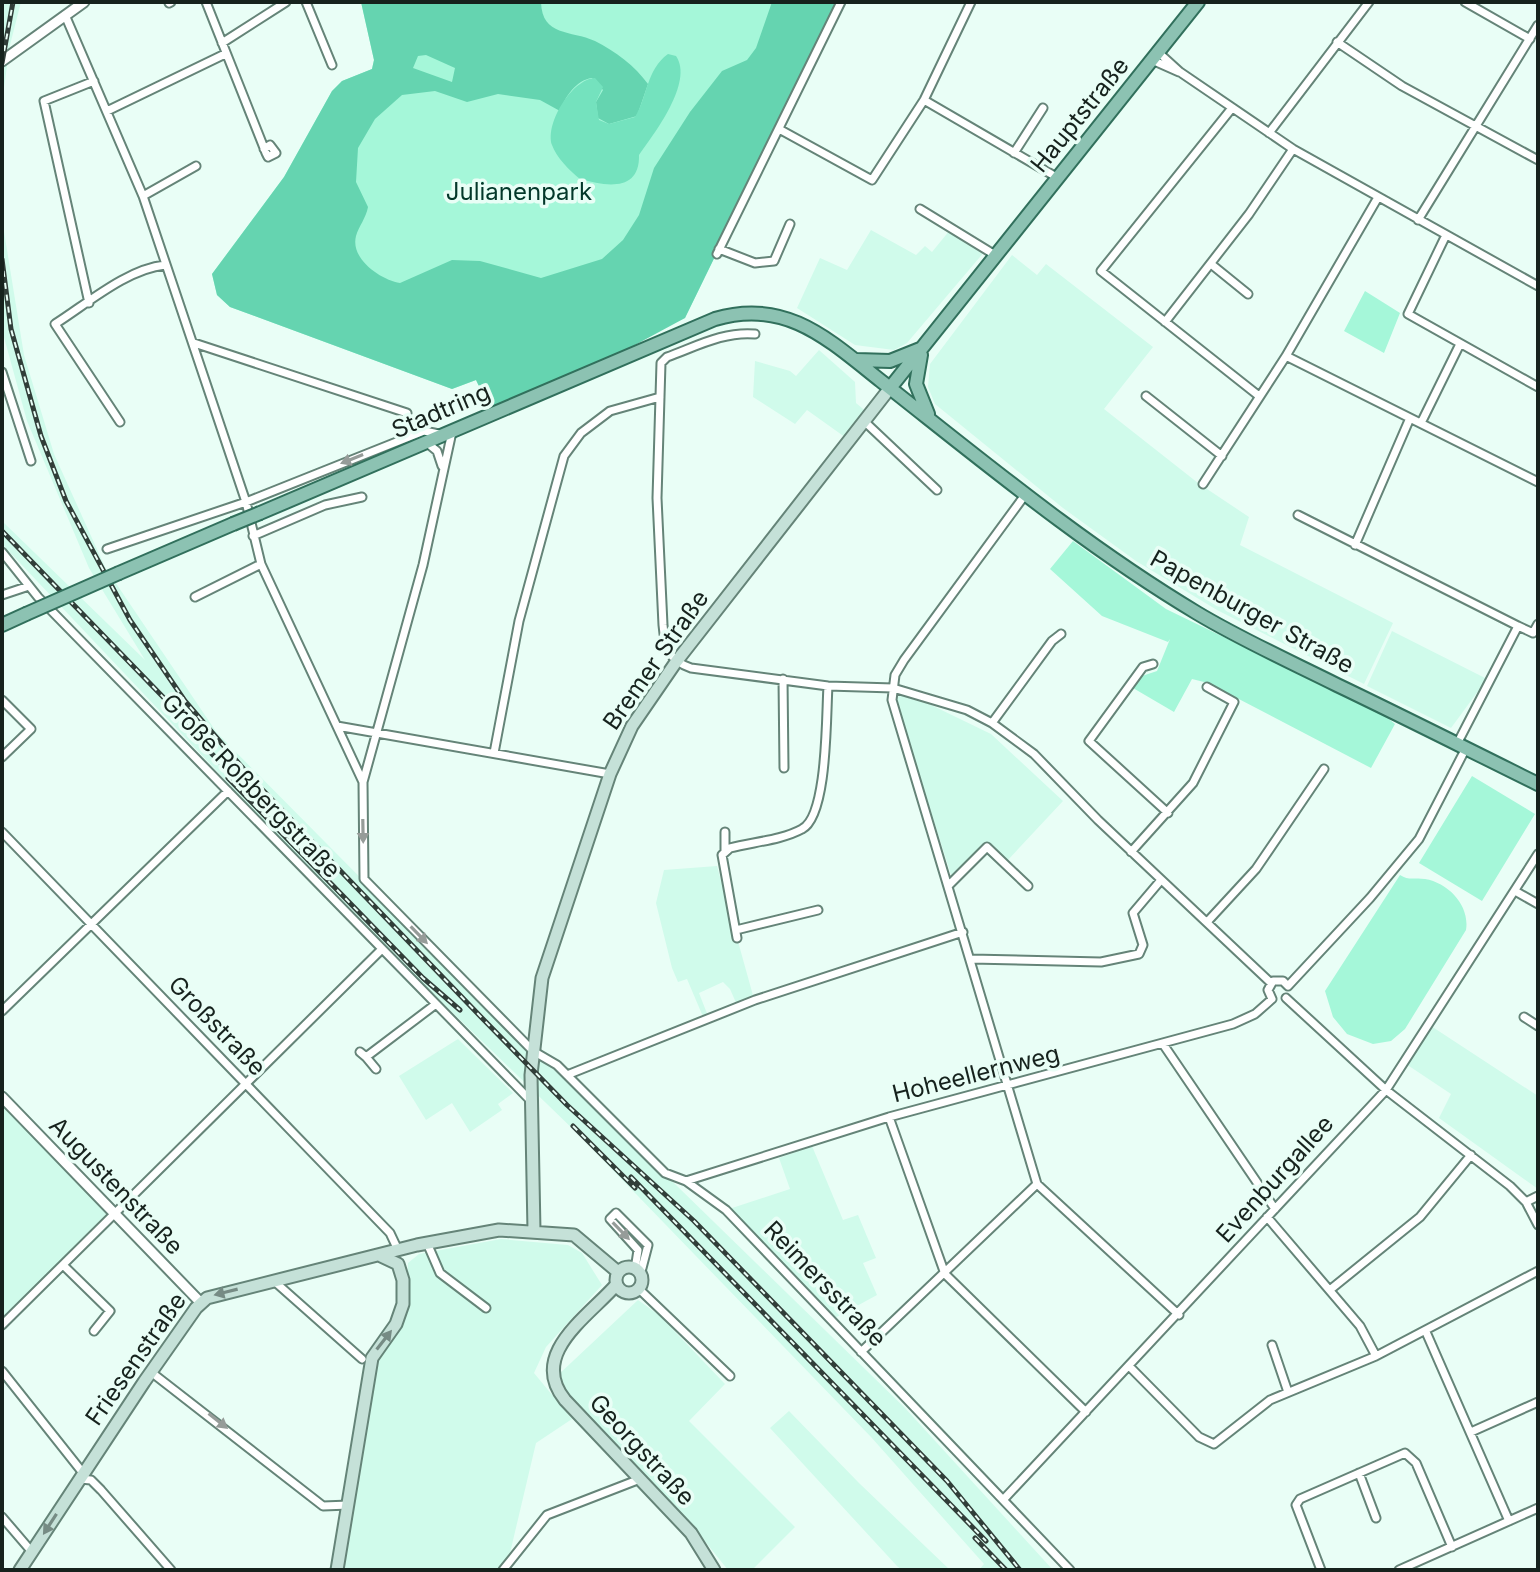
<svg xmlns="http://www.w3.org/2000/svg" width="1540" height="1572" viewBox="0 0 1540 1572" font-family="Inter,sans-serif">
<rect width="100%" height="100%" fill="#e9fef6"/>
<path fill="#d0fbeb" d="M4,2H21L10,45L2,102Z
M2,219L24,355L54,454L105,567L217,733L526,1045L596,1107L905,1408L1053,1570H979L984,1564L871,1437L578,1134L428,989L280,838L2,544V521L145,660L89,568L27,421L2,330Z
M871,230L916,255L925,246L932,252L950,230L985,251L907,343L894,350L855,345L797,308L820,258L847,270Z
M1012,255L1037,275L1046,264L1153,347L1104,409L1198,483L1249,517L1240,545L1393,623L1364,684L1217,610L1136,561L1063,508L935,404L928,387L930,364Z
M819,350L855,382L856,403L869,414L849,440L807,410L795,424L753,397L755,361L790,371L796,376Z
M1392,631L1487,679L1451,728L1367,686Z
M899,695L927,703L991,734L1063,801L1007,861L986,845L952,878L896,702Z
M717,866L754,999L737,1005L730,989L723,982L699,993L708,1016L704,1019L687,979L678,982L672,968L656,903L664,870Z
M1431,1026L1538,1096V1189L1439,1118L1451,1094L1406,1064Z
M458,1039L513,1093L498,1104L502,1110L470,1132L452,1103L426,1120L399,1076Z
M2,1104L113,1218L2,1332Z
M812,1146L843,1220L858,1215L876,1258L863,1263L877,1295L831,1320L726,1210L790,1189L779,1158Z
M501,1239L568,1245L582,1253L602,1285L546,1347L534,1373L572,1419L536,1443L506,1570H344L374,1368L406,1314L408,1263L419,1254Z
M638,1300L659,1315L725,1384L689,1421L795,1527L752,1570H728L695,1529L560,1385L557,1376Z
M789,1411L859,1483L950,1570H902L897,1566L770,1428Z"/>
<path fill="#a5f7d9" d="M361,2H839L685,318L490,409L476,380L452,389L230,307L217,295L212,274L284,177L332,91L342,81L372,69L374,60Z
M1365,291L1400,313L1384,353L1344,331Z
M1073,541L1166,609L1384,715L1395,724L1371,768L1208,683L1192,679L1174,712L1133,688L1142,676L1157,671L1170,639L1168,642L1102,616L1050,569Z
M1472,776L1535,814L1482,901L1419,863Z
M1400,875C1409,881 1415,877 1425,879C1449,883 1470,906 1466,930L1405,1029L1391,1041L1373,1044L1347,1034L1333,1017L1325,991Z"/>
<path fill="#65d4b0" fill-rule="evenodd" d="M361,2H541C542,37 571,30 595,41C615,51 635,66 648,84L637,116L609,124L598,118L596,102L603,90L592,78C576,80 565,97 560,111L540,100L498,94L467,102L435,91L402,95L375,119L358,148L356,182L368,207C366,218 359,226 356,236C350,259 381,280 400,283L452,260L480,261L541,278L602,259L623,240L639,215L654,168L690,112L722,71L747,60L756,48L772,2H839L685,318L596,366L490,409L476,380L452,389L230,307L217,295L212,274L284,177L332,91L342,81L372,69L374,60ZM426,55L455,68L452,82L413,68L418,56Z"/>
<path fill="#74e2be" d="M668,54L676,56C694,82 654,134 639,155C640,191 608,187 580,179C570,171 556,157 552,145C545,123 572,79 595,78L603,87L596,102L599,120L609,124L635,117C648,96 646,70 668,54Z"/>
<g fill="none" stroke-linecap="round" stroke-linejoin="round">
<defs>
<path id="minor" d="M206,2L266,153L268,157L276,153L270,145L264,149
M306,2L332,65
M1465,2L1530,39
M169,3L171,2
M65,15L143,196L246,502L261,564L363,782L364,879L533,1051L557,1065L665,1173L686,1181L726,1210L1070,1570
M1337,42L1402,86L1538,160
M222,43L286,2
M1158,52L1180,72L1293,149L1538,286
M1152,60L1179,72
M924,100L1058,178
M1232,108L1101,271L1259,396
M107,111L225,54
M779,129L872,180L924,100L971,2
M1269,133L1369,2
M1014,153L1043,108
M143,196L196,166
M920,209L995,255
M1418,220L1538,25
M1446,235L1408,314L1538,387
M719,249L755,263L774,261L790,224
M717,254L841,2
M1211,264L1248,294
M89,303L44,101L94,81
M1165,322L1249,214L1293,149
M755,334C724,331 695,347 667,357L661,363L657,498L663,625C665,648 668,660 691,668L828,686L893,688L967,710L992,723L1034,754L1098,820L1271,983
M194,343L407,413
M1286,356L1538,482
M2,372L31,461
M1146,396L1222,456
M864,421L937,490
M120,422L55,324C88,303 127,269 165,265
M1421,423L1459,346
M426,442L437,451L442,466
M1203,484L1286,356L1377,199
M1025,495L904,660L895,675L892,700L1037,1184
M1298,515L1518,626L1457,744
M253,536L325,505L362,497
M1355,545L1410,418
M107,549L246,502L424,431L439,434
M2,552L38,597L530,1100
M2,595L29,586
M195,597L261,564
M1518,626L1533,633L1538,624
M1153,664L1143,667L1089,741L1168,813
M783,679L784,768
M2,700L31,729L2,757
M992,723L1052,641L1061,634
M337,726L610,774
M494,753L519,621L564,456L581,433L610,411L660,397
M363,782L423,565L452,432
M2,832L390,1233L398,1250
M725,851V832
M1131,852L1193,783L1234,702L1207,687
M949,885L987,847L1028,886
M1515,891L1538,904
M1208,921L1256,869L1324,769
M736,930L818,910
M737,938L722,855L730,848C753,842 782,840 802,829C828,816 826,714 828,686
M971,959L1101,962L1139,954L1143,945L1133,913L1161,880
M1288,986L1370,898L1419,839L1466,748
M1286,998L1386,1090L1510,1186L1526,1202L1538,1225
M1272,999L1268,990L1273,981H1283L1288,986
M2,1011L228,791
M1524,1017L1538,1026
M1163,1044L1275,1209
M360,1052L366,1057L436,1004
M366,1057L376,1069
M567,1075L755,1000L963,932
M889,1117L945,1274L1086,1412
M686,1181L889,1117L1233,1024L1255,1014L1272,999
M1037,1184L1179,1315
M1526,1202L1538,1196
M1267,1217L1360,1326L1376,1356
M427,1243L440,1273L486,1308
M636,1263L638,1250L610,1219L616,1213L648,1245L642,1268
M63,1265L110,1311L94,1331
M274,1281L362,1359
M639,1289L730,1376
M1331,1289L1420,1217L1471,1155
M2,1325L382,949
M1426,1332L1509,1521
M1272,1345L1288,1392
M861,1352L1037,1184
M1129,1366L1199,1437L1214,1444L1270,1400L1376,1356L1538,1271
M2,1371L83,1473
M151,1372L323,1506L349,1505
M1471,1432L1538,1402
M1359,1473L1376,1518
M80,1479L91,1480L101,1490L171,1570
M1003,1500L1386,1090L1538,854
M2,1517L32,1552
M503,1570L547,1515L640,1479
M1321,1570L1296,1505L1300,1499L1405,1453L1416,1463L1452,1547
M1399,1570L1538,1508"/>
<path id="tertiary" d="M2,61L84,2
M2,1097L201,1303"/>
<path id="secondary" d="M534,1231L531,1075L542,978L610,774L632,726L676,662L890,388
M616 1280a13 13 0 1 1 26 0a13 13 0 1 1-26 0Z
M616,1285C588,1317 528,1354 565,1400L691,1533L714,1570
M20,1570L144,1382L196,1308L207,1298L417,1245L499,1230L574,1235L618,1272
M337,1570L372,1358L396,1324L403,1304V1280L398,1264L381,1256"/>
<path id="primary" d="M921,355L916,384L928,414
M857,360L890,361L920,349
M890,388L1198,2
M260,513L715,319C786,298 828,339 881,381C984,462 1085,546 1197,613C1242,640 1291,662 1337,685C1404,717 1471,751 1538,784
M119,573L233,524
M2,625L26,614"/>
</defs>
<use href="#minor" stroke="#658478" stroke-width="11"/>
<use href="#tertiary" stroke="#658478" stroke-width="13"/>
<use href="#secondary" stroke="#658478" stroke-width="15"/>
<use href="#primary" stroke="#31705c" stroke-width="16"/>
<use href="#minor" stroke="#fff" stroke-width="7"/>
<use href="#tertiary" stroke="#fff" stroke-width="9"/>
<use href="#secondary" stroke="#c5e1d8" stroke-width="11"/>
<use href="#primary" stroke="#8cc2b2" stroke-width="12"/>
<defs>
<path id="rail" d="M2,63L13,2
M2,259L11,329L41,436L66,501L130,620L185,701L254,781L481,1017L567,1105L694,1221L947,1481L1020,1570
M2,531L198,733
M189,730L239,782
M228,778L423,978L460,1010
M573,1126L635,1188
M631,1177L986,1541
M975,1538L1006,1570"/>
</defs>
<use href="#rail" stroke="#313e39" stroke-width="5"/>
<use href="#rail" stroke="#e9fef6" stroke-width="2" stroke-dasharray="6" stroke-linecap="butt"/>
<defs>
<path id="primary-bridge" d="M233,524L260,513
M26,614L119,573"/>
</defs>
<use href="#primary-bridge" stroke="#31705c" stroke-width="16" stroke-linecap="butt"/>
<use href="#primary-bridge" stroke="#8cc2b2" stroke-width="12"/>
</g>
<defs><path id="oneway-solid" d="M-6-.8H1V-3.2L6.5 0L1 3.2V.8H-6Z" transform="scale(2)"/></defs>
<g fill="#969c99">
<use href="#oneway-solid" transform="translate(352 459) rotate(158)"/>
<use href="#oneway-solid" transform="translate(363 831) rotate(89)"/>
<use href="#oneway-solid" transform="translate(419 935) rotate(46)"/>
<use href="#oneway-solid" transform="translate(621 1231) rotate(46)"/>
<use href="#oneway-solid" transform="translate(218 1421) rotate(38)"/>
</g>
<g fill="#768b84">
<use href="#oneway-solid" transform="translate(226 1292) rotate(166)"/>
<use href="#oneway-solid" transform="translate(384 1340) rotate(-52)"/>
<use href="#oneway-solid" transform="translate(50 1524) rotate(123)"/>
</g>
<g text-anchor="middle" stroke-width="7" stroke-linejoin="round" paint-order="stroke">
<g font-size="24" fill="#16221d" stroke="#e9fef6">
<text transform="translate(1080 115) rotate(-51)" y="8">Hauptstraße</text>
<text transform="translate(441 411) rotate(-23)" y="8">Stadtring</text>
<text transform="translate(1252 612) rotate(29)" y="8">Papenburger Straße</text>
<text transform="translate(656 660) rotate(-55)" y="8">Bremer Straße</text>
<text transform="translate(251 786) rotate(46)" y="8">Große Roßbergstraße</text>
<text transform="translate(217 1026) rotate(46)" y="8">Großstraße</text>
<text transform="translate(976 1074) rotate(-14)" y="8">Hoheellernweg</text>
<text transform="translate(1275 1179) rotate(-48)" y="8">Evenburgallee</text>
<text transform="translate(116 1186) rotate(46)" y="8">Augustenstraße</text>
<text transform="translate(825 1284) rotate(46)" y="8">Reimersstraße</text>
<text transform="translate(136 1359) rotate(-55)" y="8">Friesenstraße</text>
<text transform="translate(642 1450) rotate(47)" y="8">Georgstraße</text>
</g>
<g font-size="24" fill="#03382a" stroke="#e9fef6">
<text x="519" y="200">Julianenpark</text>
</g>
</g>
<rect width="1540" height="1572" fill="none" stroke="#16221d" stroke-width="8"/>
</svg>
